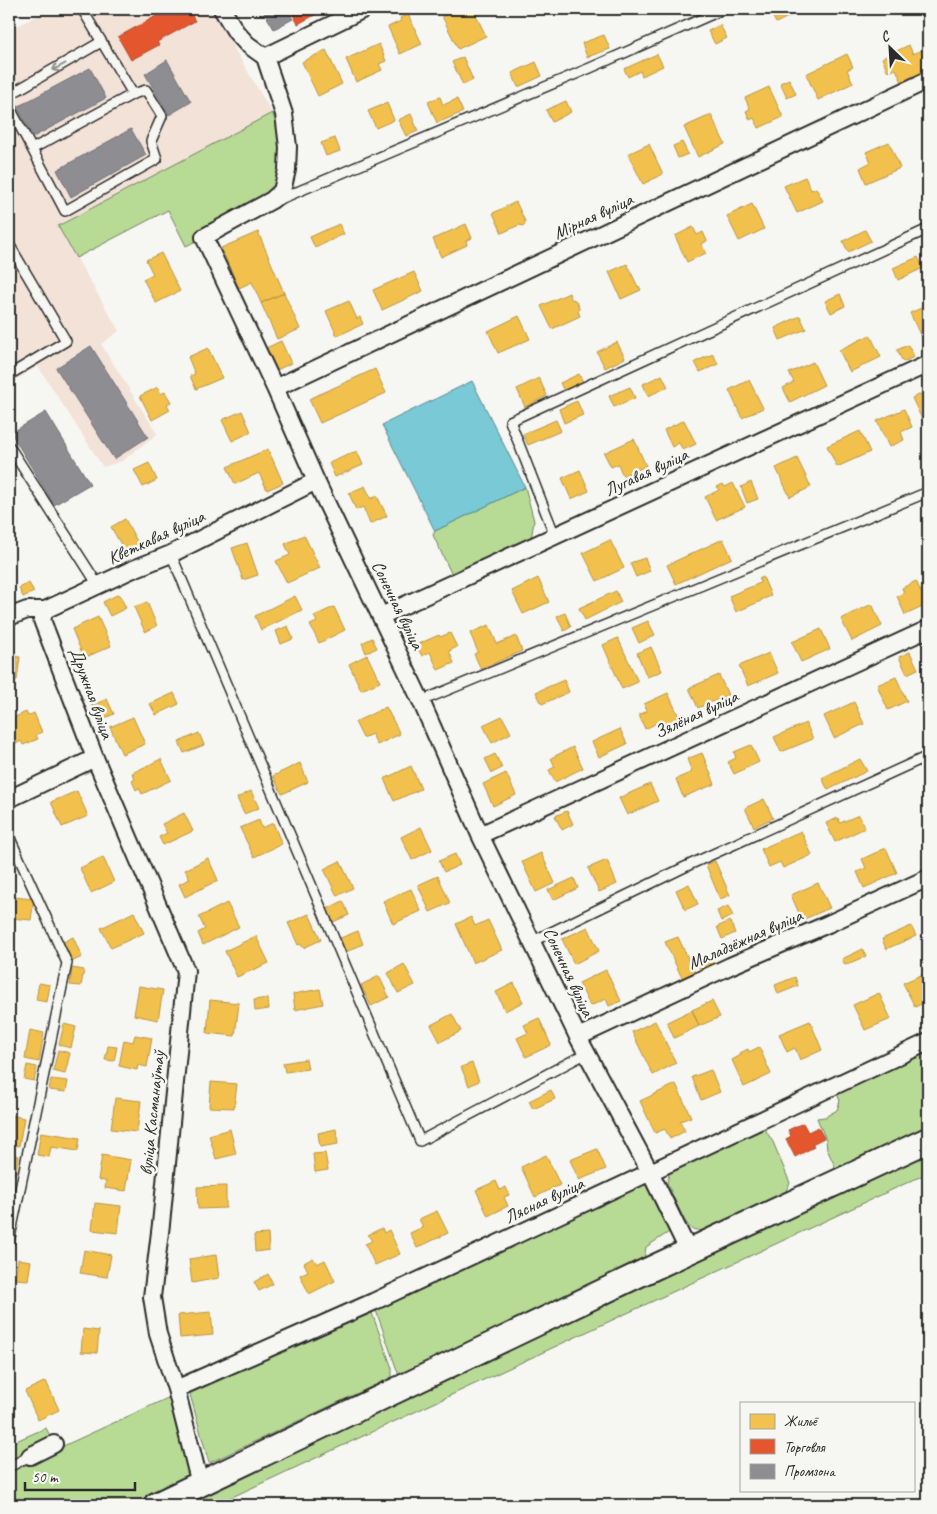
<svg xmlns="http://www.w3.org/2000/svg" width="937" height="1514" viewBox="0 0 937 1514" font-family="Caveat,sans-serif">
<rect width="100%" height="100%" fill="#f6f6f2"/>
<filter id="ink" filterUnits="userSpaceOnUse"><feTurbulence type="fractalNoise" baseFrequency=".02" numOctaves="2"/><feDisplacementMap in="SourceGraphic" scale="10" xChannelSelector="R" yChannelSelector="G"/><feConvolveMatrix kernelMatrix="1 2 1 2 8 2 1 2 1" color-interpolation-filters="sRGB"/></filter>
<g filter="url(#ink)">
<path fill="#f2e2d8" d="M51,9H211L272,113L58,226L119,331L101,344L157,434L122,461L103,467L38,366L9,384V30Z"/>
<path fill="#b7da95" stroke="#718260" d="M272,113L288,147L282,191L204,237L186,246L168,210L76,258L58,226Z
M525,487L534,521L531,539L452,575L433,535L435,531Z
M928,1048V1126L853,1167L838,1173L827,1149L826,1140L817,1118L825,1117L837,1110L840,1101L836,1091Z
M764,1128L773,1142L790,1183L781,1200L709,1232L691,1229L684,1220L667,1183L669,1174Z
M928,1140V1173L215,1505H156L403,1387L373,1302L650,1172L677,1227L646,1247L642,1272Z
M370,1308L392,1368V1377L209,1463L188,1387Z
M172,1396L191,1480L138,1505H9V1471Z
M46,1428L54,1444L9,1466V1444Z"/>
<path fill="#7ac9d6" stroke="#5a8a92" d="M472,381L525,487L435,531L382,425Z"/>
<path fill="#f2c14e" stroke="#b69444" d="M458,9H473L486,36L458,49L442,16Z
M775,9H793L796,13L776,23L770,11Z
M408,14L422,44L400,54L388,27L401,21L400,18Z
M720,25L727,38L715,44L708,31Z
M604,35L610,49L587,57L582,43Z
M379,44L386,61L379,64L382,70L356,82L346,59Z
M909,45L913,54L924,49L928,58V70L902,82L896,69L888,72L882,58Z
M326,50L342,84L318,96L302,62Z
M657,54L663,66L642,76L640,71L628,77L624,69Z
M847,54L853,67L847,70L853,83L818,100L806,74Z
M463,57L473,80L463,85L452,62Z
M536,62L542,76L518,87L512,73Z
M789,79L796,94L787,98L780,83Z
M769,87L783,117L759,128L754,118L750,120L746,111L750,109L745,98Z
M440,97L443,105L457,99L463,112L437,123L428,102Z
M566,101L571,112L552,122L546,110Z
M387,103L394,120L376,128L368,111Z
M411,114L418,131L406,136L398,120Z
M711,115L725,144L698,157L684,127Z
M335,138L340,151L326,156L321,143Z
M682,142L688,154L678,158L673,146Z
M889,142L900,168L866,183L860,168L871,162L866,152Z
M649,144L663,174L643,184L628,154Z
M805,177L811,190L816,188L823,201L797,213L784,186Z
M516,202L525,221V224L524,226L519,225L502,233L493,213Z
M752,204L764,229L739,241L727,216Z
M339,224L344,234L315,248L310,237Z
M466,224L472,238L466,241L467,245L441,257L433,239Z
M693,227L697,235L703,232L707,241L701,244L706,253L687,262L675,236Z
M865,230L871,241L848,252L843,241Z
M258,232L284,293L261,303L252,282L239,288L221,248Z
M161,253L180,291L156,303L143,279L153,274L146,260Z
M918,257L923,268L898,280L893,268Z
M627,264L638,287L639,286L641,290L621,299L609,272Z
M414,272L423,291L382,310L373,290Z
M284,293L300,329L277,339L261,303Z
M569,293L571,299L575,300L578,304L579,309L578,311L580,316L552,329L541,306Z
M840,294L845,306L831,313L825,301Z
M349,301L357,319L360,317L363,324L337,336L326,311Z
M928,305V336L922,339L910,313Z
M519,316L530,339L498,353L488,331Z
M800,316L806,329L780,340L775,328Z
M870,335L881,357L850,372L839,350Z
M281,341L291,363L275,371L264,349Z
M617,342L625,358L605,368L597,352Z
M908,345L914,357L903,362L897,350Z
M208,348L222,378L196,389L190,376L195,374L188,357Z
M713,354L718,364L700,372L695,362Z
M813,362L824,385L790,402L783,388L794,382L789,373Z
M375,369L386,393L320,423L309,399Z
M579,374L583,382L564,391L560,383Z
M662,375L668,387L648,396L643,384Z
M539,378L547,396L525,407L517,389Z
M749,380L763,408L742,418L729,390Z
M158,387L161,394L165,392L171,402L167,404L170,410L152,420L140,396Z
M630,387L635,398L614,407L609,396Z
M925,392L928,400V429L927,430L912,398Z
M577,401L583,415L564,423L559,409Z
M904,409L912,427L901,432L904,440L889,447L877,421Z
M242,411L251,432L232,441L222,420Z
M556,420L561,431L528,445L523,434Z
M684,420L696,444L683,450L679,443L672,447L664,430Z
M860,431L870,452L837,467L827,446Z
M634,439L646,466L623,476L618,464L611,467L604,453Z
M268,449L283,483L267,490L259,473L235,484L227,467Z
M357,451L363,465L335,477L329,463Z
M797,458L811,487L790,497L776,468Z
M149,463L157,480L143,487L134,470Z
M580,470L589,491L571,499L562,478Z
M751,482L758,499L747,503L741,487Z
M733,483L745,507L716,520L705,497L719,490L717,487L723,484L725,487Z
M365,486L371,499L377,496L387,516L370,524L363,507L356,510L349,493Z
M125,519L140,547L127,555L111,527Z
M304,535L320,568L287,583L276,561L290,555L285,544Z
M723,539L732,558L676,584L667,565Z
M610,540L624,568L597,581L583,553Z
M247,543L258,575L243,580L232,548Z
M645,558L650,571L636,577L630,563Z
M763,577L771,596L761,600V601L736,612L729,596L760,583L759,579Z
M538,578L549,602L523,614L512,591Z
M916,581L927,605L905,615L897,596L904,593L902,588Z
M29,583L34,592L23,597L19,588Z
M616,591L621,602L585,620L579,608Z
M119,594L126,608L110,616L103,602Z
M295,596L302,610L261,630L255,616Z
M147,602L157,626L145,632L134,607Z
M872,604L882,626L852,641L841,619Z
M334,607L345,630L319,643L310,625L317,622L314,616Z
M565,613L571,627L564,631L557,616Z
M98,617L111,646L84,658L72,629Z
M648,621L655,635L639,643L632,628Z
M489,625L497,644L516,636L522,651L481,669L474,654L478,652L470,633Z
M288,626L293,639L281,644L276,631Z
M821,629L830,649L801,662L792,642Z
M450,633L457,647L449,651L454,663L438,670L430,652L422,656L416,645L439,635L440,637Z
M372,638L377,648L366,653L362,643Z
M618,638L638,682L622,689L603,645Z
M651,647L662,671L647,677L637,653Z
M910,652L918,669L907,674L899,657Z
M769,653L778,673L748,686L739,666Z
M367,655L380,682L361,690L349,664Z
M9,656L20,657L17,680L9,679Z
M719,675L728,695L698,708L689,688Z
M896,677L907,701L888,710L877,685Z
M564,680L569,692L542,704L536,692Z
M174,693L179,704L156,715L150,704Z
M668,693L680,719L661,728L659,722L645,729L639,715L647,711L644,704Z
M107,699L114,714L98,721L91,706Z
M854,702L864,724L834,738L824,716Z
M386,707L400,734L377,745L372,734L363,738L355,722Z
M26,712L28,716L34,713L42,732L36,735L38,739L23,745L21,741L16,744L9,729V725L15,722L13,718Z
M502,716L511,733L492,743L483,725Z
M133,717L145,744L122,754L110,727Z
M806,723L813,739L781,752L774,737Z
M620,729L627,744L599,757L592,742Z
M199,733L204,745L184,753L179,742Z
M751,745L759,762L734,774L728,762L736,758L734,752Z
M573,747L583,768L555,782L549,770L555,767L551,758Z
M702,753L715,784L683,797L676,779L692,772L687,759Z
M495,754L502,768L492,773L485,759Z
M161,759L171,780L142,794L139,788L136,790L132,781L135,779L132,773Z
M860,759L867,771L828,790L822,778Z
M300,763L308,782L282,794L273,776Z
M411,766L421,789L394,801L384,779Z
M506,773L516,795L493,806L483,784Z
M650,784L658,801L627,815L619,798Z
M77,791L88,816L62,827L51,802Z
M251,791L259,808L244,814L237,798Z
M764,799L773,818L754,827L745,808Z
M567,811L573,824L562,830L555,816Z
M184,813L193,831L163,845L159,837L167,833L162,824Z
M859,815L865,828L835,842L826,823L838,818L840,823Z
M259,820L262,828L273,823L282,844L254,857L240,828Z
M421,827L432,850L412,860L401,837Z
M801,831L812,855L783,868L780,862L769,867L761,849Z
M886,848L897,873L864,888L857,872L866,868L862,859Z
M541,853L555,883L536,892L522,862Z
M455,854L460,865L444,872L439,861Z
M103,857L114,882L91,893L80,868Z
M208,858L218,880L185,897L179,884L190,879L185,870Z
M607,860L617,884L599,892L588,868Z
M340,861L353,888L337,896L324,869Z
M715,861L730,895L720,899L706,865Z
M438,876L450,903L430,912L418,885Z
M574,878L578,888L553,900L548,890Z
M818,883L830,908L802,920L791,895Z
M689,884L698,904L685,910L676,890Z
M411,889L421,911L393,924L383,901Z
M13,897L34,899L31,920L11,918Z
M343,901L349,915L333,922L327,909Z
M227,903L239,927L203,945L198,933L205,929L199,917Z
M728,906L733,916L721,921L717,911Z
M134,912L144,933L111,948L101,928Z
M309,914L321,940L303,948L301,944L298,945L288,923Z
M471,917L475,926L488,920L502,950L473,963L456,924Z
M730,921L735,933L722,939L717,927Z
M911,926L916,936L886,949L882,939Z
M588,927L599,951L574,964L562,939Z
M358,931L363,944L344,953L338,939Z
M256,936L269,963L237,977L225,951Z
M73,937L82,957L71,962L62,943Z
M678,937L695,973L682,978L665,942Z
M863,949L866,956L845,965L842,959Z
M710,957L714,965L701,971L697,963Z
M404,964L415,985L398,993L388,973Z
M72,968L84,970L81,986L70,985Z
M606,970L621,1001L609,1006L606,999L590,1006L579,983Z
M928,972V1001L915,1007L903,983Z
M379,976L389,997L371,1006L361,985Z
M795,977L798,986L778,994L775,985Z
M39,983L50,985L47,1002L36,1000Z
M514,983L523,1002L505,1011L496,992Z
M139,986L163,990L158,1020L134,1015Z
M320,989L323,1004L295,1010L293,994Z
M879,993L891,1019L865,1030L853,1005Z
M268,998L269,1009L255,1011L254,1000Z
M210,1000L239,1003L235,1036L207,1033Z
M712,1001L720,1017L699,1026L692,1010Z
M692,1010L699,1026L674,1038L667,1022Z
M452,1014L461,1031L440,1042L431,1025Z
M539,1018L551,1045L526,1057L517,1038L528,1033L524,1025Z
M655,1021L676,1063L653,1075L632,1032Z
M810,1021L822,1050L800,1060L795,1048L787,1052L779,1034Z
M64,1024L76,1027L71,1048L59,1045Z
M30,1030L44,1033L39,1062L25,1059Z
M135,1035L152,1038L147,1067L138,1065L137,1070L119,1066L124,1040L133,1042Z
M108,1046L117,1047L114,1061L105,1060Z
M759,1047L771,1074L744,1087L732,1060L741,1055L740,1053L748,1049L749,1052Z
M58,1050L70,1053L65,1074L53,1071Z
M306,1059L308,1069L285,1072L283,1063Z
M472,1063L479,1081L469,1086L461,1067Z
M27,1065L37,1067L34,1081L24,1079Z
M711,1070L720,1092L701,1100L692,1077Z
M51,1079L68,1081L66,1092L49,1090Z
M211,1082L237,1084L234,1108L209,1107Z
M676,1084L691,1117L680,1121L685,1131L670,1139L665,1129L655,1133L640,1101Z
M551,1090L555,1099L533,1109L529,1101Z
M115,1098L141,1101L137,1132L111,1129Z
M10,1115L24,1118L19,1146L9,1144Z
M230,1129L236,1154L216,1159L209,1135Z
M336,1129L338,1144L320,1147L318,1133Z
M41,1132L80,1138L78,1151L51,1147L49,1157L37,1155Z
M597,1149L606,1169L579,1180L570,1160Z
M325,1153L328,1170L315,1172L313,1154Z
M9,1154L19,1156L15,1174L9,1173Z
M102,1155L131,1160L126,1191L105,1188L106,1181L98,1180Z
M546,1155L560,1185L535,1197L521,1167Z
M496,1181L500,1190L506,1187L509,1195L504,1197L508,1206L488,1216L476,1190Z
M226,1186V1208L198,1209L197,1187Z
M95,1203L121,1206L118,1233L92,1230Z
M437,1211L448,1233L417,1248L410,1233L423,1227L419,1219Z
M382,1228L384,1233L389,1230L400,1254L375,1265L365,1244L372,1241L368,1235Z
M268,1234L269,1250L255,1252L254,1235Z
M84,1250L111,1255L107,1277L80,1273Z
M216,1255L219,1278L192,1283L189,1259Z
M313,1258L317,1264L325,1260L335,1281L309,1294L300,1275L308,1271L304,1263Z
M18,1259L31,1261L28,1280L15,1279Z
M268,1274L273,1284L259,1291L254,1282Z
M211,1312L213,1335L180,1338L178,1315Z
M83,1329L99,1331L97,1353L81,1352Z
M46,1381L59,1410L38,1420L25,1391Z"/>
<path fill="#e4572e" stroke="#ac4a2d" d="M169,9H188L195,21L157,42L159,45L131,60L118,37Z
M290,9H326L298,24Z
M803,1123L808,1132L818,1127L824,1138L812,1144L814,1147L795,1157L786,1139L791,1136L788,1130Z"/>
<path fill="#8d8d92" stroke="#707073" d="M262,9H287L293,19L274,29Z
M167,60L191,102L169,115L145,74Z
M90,68L106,98L33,137L17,107Z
M131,129L146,155L71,197L57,170Z
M91,346L148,437L114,459L56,368Z
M46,412L90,484L54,505L11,433Z"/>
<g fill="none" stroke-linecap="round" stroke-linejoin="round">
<defs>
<path id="lane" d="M82,9L133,94
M146,90L162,116L151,141L157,159L65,211L32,149L133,94Z
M9,95L101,42
M9,106L32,149
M278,200L590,68L724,9
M9,244L66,341L9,375
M9,446L98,585
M555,536L510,421L928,229
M171,554L420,1141L587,1053
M421,701L928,492
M9,836L67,963L9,1242
M533,941L689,865L928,756
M9,1467L30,1456"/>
<path id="street" d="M222,9L236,32L247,44L265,57L284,114L288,147L287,170L282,191L272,200L204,237L275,388L316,481L421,701L480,835L578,1037L650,1172L689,1252
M265,57L364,9
M275,388L928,80
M45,610L42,620L95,758L186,971L161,1224L152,1297L158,1334L176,1389L200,1484
M381,616L928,364
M9,617L27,610H45L131,570L171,554L316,481
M9,799L95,758
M480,835L928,629
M578,1037L730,966L828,924L928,878
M176,1389L373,1302L928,1042
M30,1456L54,1444"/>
<path id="secondary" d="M156,1505L642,1273L928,1140"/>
</defs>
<use href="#lane" stroke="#2b2b2b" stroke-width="12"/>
<use href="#street" stroke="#2b2b2b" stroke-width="20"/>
<use href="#secondary" stroke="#2b2b2b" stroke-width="28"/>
<use href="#lane" stroke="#f6f6f2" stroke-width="9"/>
<use href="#street" stroke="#f6f6f2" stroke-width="16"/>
<use href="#secondary" stroke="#f6f6f2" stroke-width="24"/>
</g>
<defs><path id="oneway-shaft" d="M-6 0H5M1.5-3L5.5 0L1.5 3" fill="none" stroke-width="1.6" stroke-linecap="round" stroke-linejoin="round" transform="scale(1.25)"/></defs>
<use stroke="#90908e" href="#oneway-shaft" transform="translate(59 67) rotate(152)"/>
</g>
<g text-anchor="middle" stroke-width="5" stroke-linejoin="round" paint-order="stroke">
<g font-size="18" fill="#2b2b2b" stroke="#f6f6f2">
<text transform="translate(593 216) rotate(-25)" y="6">Мірная вуліца</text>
<text transform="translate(646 472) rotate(-25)" y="6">Лугавая вуліца</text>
<text transform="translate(156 537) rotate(-25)" y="6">Кветкавая вуліца</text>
<text transform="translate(398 605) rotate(64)" y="6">Сонечная вуліца</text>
<text transform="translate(92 693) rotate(70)" y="6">Дружная вуліца</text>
<text transform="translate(696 714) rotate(-25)" y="6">Зялёная вуліца</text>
<text transform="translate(745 939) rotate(-24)" y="6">Маладзёжная вуліца</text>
<text transform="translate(569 972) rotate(65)" y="6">Сонечная вуліца</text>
<text transform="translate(152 1113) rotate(-84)" y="6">вуліца Касманаўтаў</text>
<text transform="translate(544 1200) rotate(-25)" y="6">Лясная вуліца</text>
</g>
</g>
<rect width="937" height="1514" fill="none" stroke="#f6f6f2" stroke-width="30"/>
<rect x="15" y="15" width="907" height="1484" fill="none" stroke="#2b2b2b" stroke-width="2" filter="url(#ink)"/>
<rect x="740" y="1402" width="175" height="90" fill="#f6f6f2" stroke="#a5a5a2"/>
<rect x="750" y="1414" width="25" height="15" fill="#f2c14e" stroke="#a5a5a2"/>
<text x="784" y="1426" font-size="15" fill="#2b2b2b">Жильё</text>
<rect x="750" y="1439" width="25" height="15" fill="#e4572e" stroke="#a5a5a2"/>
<text x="784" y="1452" font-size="15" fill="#2b2b2b">Торговля</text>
<rect x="750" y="1464" width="25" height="15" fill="#8d8d92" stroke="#a5a5a2"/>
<text x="784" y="1476" font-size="15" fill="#2b2b2b">Промзона</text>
<g transform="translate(890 48) rotate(335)" stroke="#f6f6f2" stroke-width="4" paint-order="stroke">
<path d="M0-4L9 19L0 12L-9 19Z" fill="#2b2b2b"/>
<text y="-8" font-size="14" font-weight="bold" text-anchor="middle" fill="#2b2b2b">С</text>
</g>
<path d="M25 1482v8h110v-8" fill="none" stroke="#2b2b2b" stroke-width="2.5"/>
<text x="32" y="1482" font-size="15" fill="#2b2b2b" stroke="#f6f6f2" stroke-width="4" paint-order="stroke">50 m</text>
</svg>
